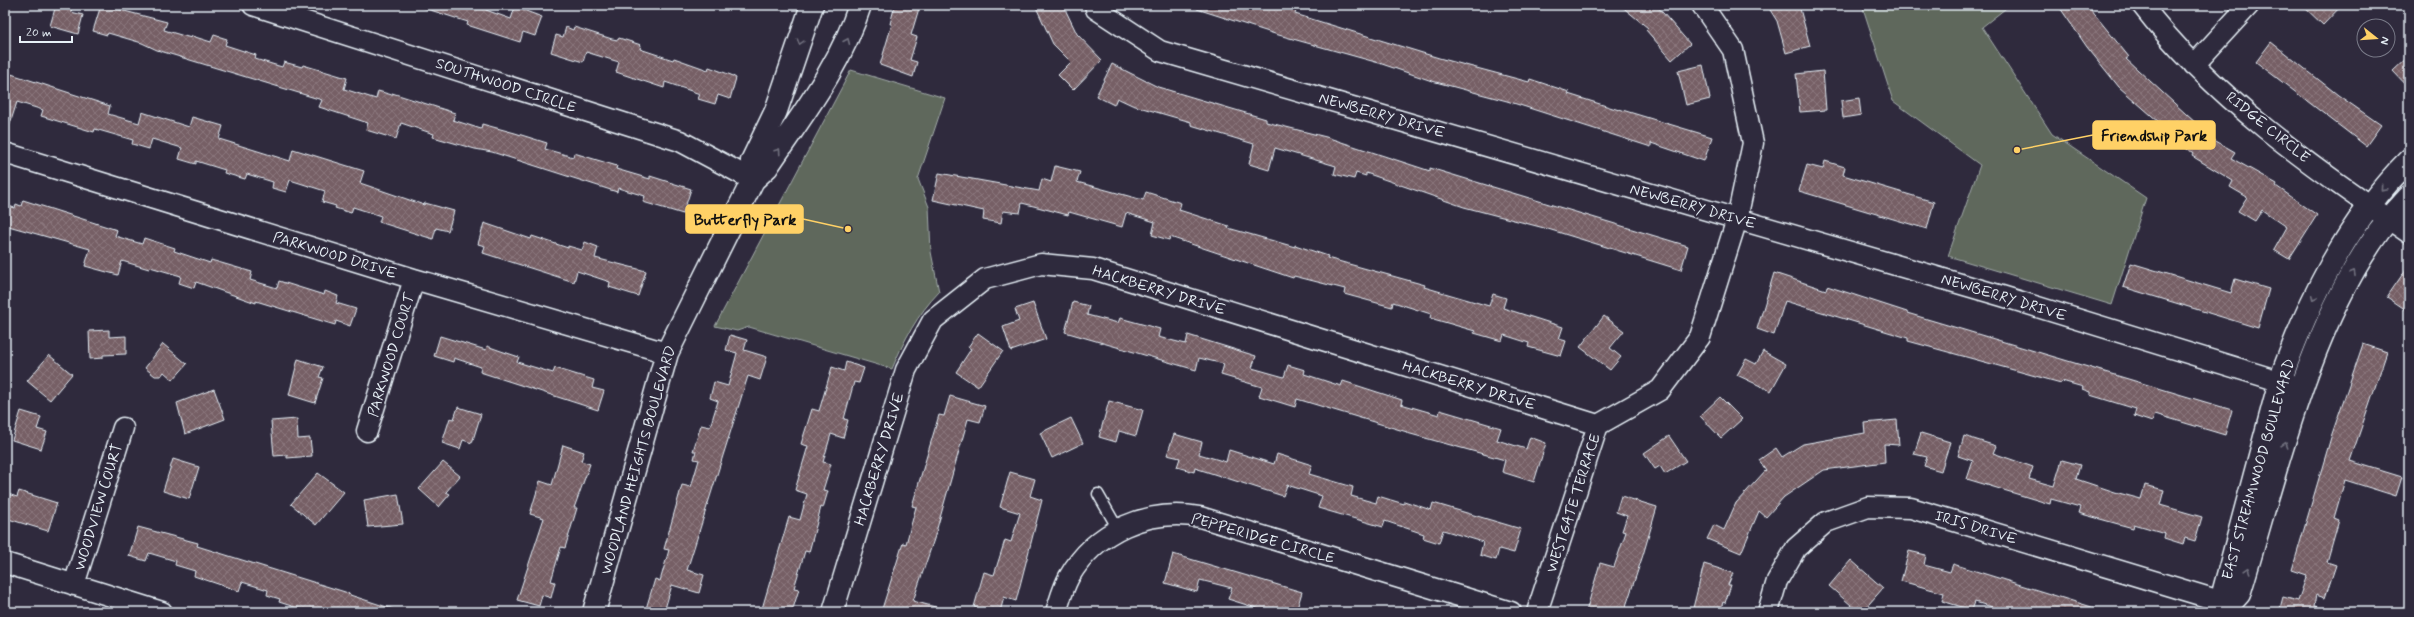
<svg xmlns="http://www.w3.org/2000/svg" width="2414" height="617" viewBox="0 0 2414 617" font-family="Mynerve,sans-serif">
<defs>
<pattern id="building-cross-hatch" width="8" height="8" patternUnits="userSpaceOnUse"><rect width="8" height="8" fill="#765e65"/><path d="M0 0l8 8M0 8l8-8" fill="none" stroke="#8a767c"/></pattern>
</defs>
<rect width="100%" height="100%" fill="#2f2a3d"/>
<filter id="ink" filterUnits="userSpaceOnUse"><feTurbulence type="fractalNoise" baseFrequency=".025" numOctaves="2"/><feDisplacementMap in="SourceGraphic" scale="8" xChannelSelector="R" yChannelSelector="G"/><feConvolveMatrix kernelMatrix="1 2 1 2 8 2 1 2 1" color-interpolation-filters="sRGB"/></filter>
<g filter="url(#ink)">
<path fill="#5e685c" stroke="#a3acaa" d="M1862,5H2010L1982,27L2052,134L2146,198L2112,305L1948,256L1980,165L1893,101Z
M851,70L945,98L918,179L929,207L931,252L939,292C917,315 904,340 892,369L749,327L737,331L715,326Z"/>
<path fill="url(#building-cross-hatch)" stroke="#e8f1f8" d="M56,5H73L71,12L83,15L78,34L50,26Z
M101,5L167,22L164,30L191,38L192,36L211,42L214,35L227,39L225,45L256,55L255,59L282,67L284,62L302,67L303,65L347,78L344,89L376,99L378,91L392,95V93L455,113L453,120L481,129L482,124L515,133L547,143L545,149L573,157L574,153L617,166L616,169L650,179V176L691,189L683,214L643,202L645,196L618,188L617,192L492,152L475,149L433,137L434,134L401,123L396,139L366,130L368,123L319,107L322,100L157,50L142,43L108,33L107,35L93,31Z
M424,5H487L486,10L511,19L515,7L542,17L535,36L523,32L520,42L467,25L468,22L424,8Z
M895,5H920L911,35L917,37L910,60L917,62L913,77L880,65L892,24H890Z
M1035,5H1063L1077,34L1102,60L1073,90L1058,75L1071,62L1053,44Z
M1198,5H1291L1290,9L1296,10L1295,14L1439,58L1529,82L1530,79L1569,92L1568,94L1619,110V109L1712,137L1704,161L1651,143V147L1507,101L1432,81L1379,63L1275,34L1197,9Z
M1620,5H1656L1690,44L1672,60L1646,30L1648,28Z
M1767,5H1799L1810,46L1786,53L1777,21Z
M2058,5H2087L2129,57L2126,59L2198,125L2195,129L2235,152L2231,158L2277,184L2276,186L2317,215L2289,259L2274,250L2287,227L2262,210L2255,221L2238,211L2247,197L2230,187L2233,181L2192,156L2193,154L2157,124L2159,122L2119,87L2087,47Z
M2302,5H2342L2323,25Z
M566,27L573,30L574,27L612,39L618,40L619,38L641,45L640,49L673,60L674,58L708,70L709,67L731,75L736,78L730,99L718,95L715,104L698,99L700,94L665,82L664,88L616,72L619,62L586,52L583,62L551,52L556,35L563,37Z
M2271,42L2338,95L2381,125L2366,146L2256,62Z
M2409,56V88L2393,71Z
M1112,64L1158,87L1266,119V122L1326,137L1430,171V168L1688,246L1681,270L1548,229L1464,207L1366,173V176L1356,173L1354,179L1334,174L1336,166L1275,148L1269,170L1249,164L1254,144L1191,125V122L1132,105L1117,98L1114,105L1096,96Z
M1703,65L1710,99L1686,105L1678,71Z
M1823,71L1826,110L1800,112L1796,74Z
M5,72L110,106L108,114L139,123L142,112L189,127L192,117L223,126L219,139L290,161L293,149L364,171L360,183L424,205L425,203L454,211L448,231L436,228L433,239L379,222L381,216L353,207L351,213L335,208L336,206L322,202L325,191L290,180L286,192L272,188L273,182L247,174L245,179L224,173L225,170L196,161V164L179,159L182,148L152,139L149,149L132,144L133,140L95,129L94,132L41,116L43,110L17,102L8,130L5,129Z
M1859,98L1861,115L1843,118L1841,101Z
M1825,161L1845,167L1843,175L1934,202L1927,229L1799,191L1807,165L1823,169Z
M1055,166L1080,172L1077,182L1143,200L1146,192L1181,203L1179,210L1229,226L1228,228L1295,247V245L1328,256L1327,258L1425,285L1424,287L1489,306L1493,294L1506,298L1503,308L1563,327L1559,339L1566,341L1561,356L1528,347L1529,343L1504,335L1502,341L1474,333L1475,331L1430,318L1431,314L1393,302L1392,307L1344,294L1345,289L1294,276L1293,278L1170,237L1169,240L1152,235L1155,222L1126,213L1122,227L1069,212L1068,215L1022,203L1020,213L1003,211L1001,223L983,220L984,211L933,200L939,173L1039,191L1042,179L1051,182Z
M23,200L117,230L115,236L142,244L144,238L175,248L174,251L210,263L211,260L252,272L250,280L277,288L279,281L324,295L325,291L338,296L336,303L356,309L350,326L336,321L335,325L256,301V303L196,282L194,288L179,283L181,276L150,267L149,269L122,261L118,275L85,266L90,249L5,225L8,206L15,208L16,204L21,206Z
M484,223L531,239L532,236L568,248V246L582,250L585,242L598,247L595,258L646,271L638,296L609,287L610,282L577,271L574,282L483,253L485,246L478,244Z
M2131,263L2231,293L2235,279L2269,289L2258,328L2123,287Z
M2409,265V312L2387,297Z
M1774,273L1826,290L1827,286L1907,312V313L2232,410L2225,435L2155,414L2152,422L2134,416L2136,409L2090,395V392L2082,389L2083,387L2062,381L2061,383L1908,341V338L1785,301L1774,335L1757,329Z
M1073,302L1089,306L1087,315L1118,323L1120,318L1160,329L1158,337L1186,344L1188,335L1256,356L1252,368L1284,377L1288,365L1305,370L1304,374L1341,386L1343,381L1402,400L1401,404L1439,415L1440,410L1501,428L1497,440L1526,449L1530,437L1546,443L1534,482L1502,472L1505,460L1407,433V432L1297,399L1295,407L1259,396L1262,387L1221,375L1224,364L1199,358L1196,370L1065,332Z
M1033,303L1046,339L1011,351L1003,327L1019,321L1015,309Z
M1604,316L1624,331L1610,348L1621,357L1610,370L1580,347Z
M109,330V337L126,336V354L103,355V358L90,359L89,331Z
M978,333L1003,351L978,387L956,372L971,349L968,347Z
M730,335L747,340L744,350L767,357L760,380L748,376L687,570L704,575L699,593L672,585L664,612H645L655,579L660,581L669,550L664,549L682,485L691,487L699,460L694,459L696,451H693L701,425L710,427L718,401L710,398L714,382L728,386L737,353L726,350Z
M440,336L486,350L487,346L501,351L519,357L517,362L553,373L555,368L594,380L592,388L604,391L598,410L480,372L481,367L454,358L453,362L434,356Z
M163,344L187,364L173,380L164,372L161,376H155L145,368Z
M2363,344L2387,352L2350,461L2402,477L2396,496L2345,480L2334,518L2339,520L2327,562L2336,565L2325,598L2316,595L2314,606L2321,608V612H2279L2283,597L2298,601L2307,575L2292,570L2332,434Z
M1763,351L1786,364L1771,391L1737,375L1746,359L1756,364Z
M49,355L72,374L50,400L27,381Z
M298,359L323,367L319,377L323,378L315,403L289,395Z
M846,362L864,368L859,383L854,382L844,419L848,420L843,438L831,434L823,462L831,464L823,490L828,491L823,508L821,507L809,552L805,551L794,588L799,589L792,612H761L789,517L800,520L807,494L795,490L808,446L801,444L812,409L819,411L832,367L844,371Z
M214,389L225,419L185,434L177,403Z
M950,396L985,406L980,422L968,419L934,539L913,601L939,608L938,612H881L903,543L906,544L916,507L912,506L939,415L944,416Z
M1720,397L1742,419L1721,438L1700,416Z
M1109,401L1143,410L1136,436L1119,431L1116,442L1099,437Z
M458,407L481,414L472,443L463,440L460,449L442,443L450,418L454,419Z
M21,411L41,417L37,429L47,432L41,449L12,440Z
M1071,418L1083,443L1052,458L1040,433Z
M297,419L298,439L310,438L312,456L287,458V455L274,456L271,421Z
M1897,420L1899,445L1884,444L1885,462L1824,470L1784,497L1766,517L1759,511L1741,553L1707,539L1714,525L1724,530L1736,503L1766,470L1759,460L1776,448L1782,457L1803,444L1865,433L1864,423Z
M1921,433L1950,442L1941,471L1924,466L1927,457L1914,454Z
M1174,434L1202,442L1199,454L1226,462L1229,450L1274,464L1277,454L1312,465L1309,474L1353,487L1351,496L1376,503L1378,496L1404,504V501L1431,510L1433,503L1521,529L1514,553L1499,549L1496,560L1480,555L1483,542L1443,530L1439,543L1423,538L1424,534L1385,521L1383,527L1318,508L1322,496L1287,485L1283,496L1195,468L1194,472L1177,467L1180,458L1167,455Z
M1669,436L1686,461L1665,474L1660,466L1655,469L1644,453Z
M1964,436L1996,446L1993,453L2033,467L2029,479L2054,486L2062,460L2080,465L2076,479L2115,492L2141,499L2145,485L2164,490L2160,505L2202,517L2195,541L2185,538L2183,544L2164,538L2165,533L2134,524L2133,528L2078,513L2080,507L2051,499L2050,504L1967,479L1973,461L1958,456Z
M563,445L584,452L581,461L590,464L574,508H577L565,548L561,547L551,581L555,582L551,598L542,595L539,606L517,600L544,518L530,514L540,481L552,485Z
M173,459L199,467L189,499L163,491Z
M443,462L460,476L446,492L450,494L439,507L419,489Z
M1010,472L1035,479L1030,496L1042,500L1016,601L1004,597L1000,612H991L974,607L984,572L994,575L1005,540L1011,542L1020,513L1000,507Z
M318,473L344,492L316,525L291,504Z
M19,491L57,503L48,531L5,518V493L17,497Z
M398,494L403,524L368,527L364,500Z
M1621,496L1657,507L1643,555L1624,612H1586L1600,563L1614,567L1626,532L1622,531L1627,516L1616,512Z
M138,527L198,543L197,546L345,592L350,594V595L393,609V612H310L279,602L280,599L267,595L268,590L242,582L239,591L194,576L195,571L175,565L176,561L149,553L146,561L129,556Z
M1909,551L1926,555L1924,565L1950,572L1953,564L2095,608L2094,612H2009L1975,602L1972,610L1942,601L1944,593L1901,581Z
M1173,554L1302,592L1296,612H1269L1228,599L1232,588L1200,580L1197,592L1165,583Z
M1851,560L1883,588L1862,612H1859L1829,586Z
M1704,564L1733,573L1728,585H1731L1725,603L1723,602L1720,612H1692Z"/>
<g fill="none" stroke-linecap="round" stroke-linejoin="round">
<defs>
<path id="lane" d="M1098,494L1118,529"/>
<path id="street" d="M253,5L680,141L753,180
M1095,5L1096,9L1160,51L2002,296L2302,388
M2142,5C2213,98 2313,167 2409,233
M2194,65L2249,5
M5,153L414,279L667,353
M367,431L414,279
M5,563L162,612
M74,585L123,428
M833,612L906,370L933,320L985,279L1041,264L1093,269L1598,425
M1056,612C1060,600 1063,588 1069,577C1096,530 1148,508 1200,517L1511,612
M1537,612L1598,425L1660,390L1700,337L1737,219L1753,143L1733,50L1702,5
M1768,612L1777,581L1796,548L1826,522L1868,507L1911,508L2230,604"/>
<path id="secondary" d="M753,180L752,161L776,111L812,5
M2230,604L2224,590L2280,381C2309,299 2347,222 2409,160
M594,612L667,353L753,180L767,167C802,115 841,65 860,5
M2228,612L2230,604L2239,594C2275,477 2307,330 2379,231C2388,219 2399,208 2409,197"/>
</defs>
<use href="#lane" stroke="#e8f1f8" stroke-width="13"/>
<use href="#street" stroke="#e8f1f8" stroke-width="23"/>
<use href="#secondary" stroke="#e8f1f8" stroke-width="25"/>
<use href="#lane" stroke="#2f2a3d" stroke-width="10"/>
<use href="#street" stroke="#2f2a3d" stroke-width="20"/>
<use href="#secondary" stroke="#2f2a3d" stroke-width="22"/>
</g>
<defs><path id="oneway-chevron" d="M-2-3.5L2.5 0L-2 3.5" fill="none" stroke-width="1.6" stroke-linecap="round" stroke-linejoin="round"/></defs>
<g stroke="#70707e">
<use href="#oneway-chevron" transform="translate(847 41) rotate(-67)"/>
<use href="#oneway-chevron" transform="translate(800 42) rotate(108)"/>
<use href="#oneway-chevron" transform="translate(778 151) rotate(-56)"/>
<use href="#oneway-chevron" transform="translate(2383 188) rotate(131)"/>
<use href="#oneway-chevron" transform="translate(2353 273) rotate(-60)"/>
<use href="#oneway-chevron" transform="translate(2314 298) rotate(115)"/>
<use href="#oneway-chevron" transform="translate(2285 445) rotate(-73)"/>
<use href="#oneway-chevron" transform="translate(2247 570) rotate(-73)"/>
</g>
</g>
<g text-anchor="middle" stroke-width="4" stroke-linejoin="round" paint-order="stroke">
<g font-size="15" fill="#e8f1f8" stroke="#2f2a3d">
<text transform="translate(506 85) rotate(18)" y="5">SOUTHWOOD CIRCLE</text>
<text transform="translate(1382 115) rotate(16)" y="5">NEWBERRY DRIVE</text>
<text transform="translate(2268 127) rotate(39)" y="5">RIDGE CIRCLE</text>
<text transform="translate(1693 206) rotate(16)" y="5">NEWBERRY DRIVE</text>
<text transform="translate(335 255) rotate(17)" y="5">PARKWOOD DRIVE</text>
<text transform="translate(1159 290) rotate(17)" y="5">HACKBERRY DRIVE</text>
<text transform="translate(2004 297) rotate(17)" y="5">NEWBERRY DRIVE</text>
<text transform="translate(391 355) rotate(-73)" y="5">PARKWOOD COURT</text>
<text transform="translate(1469 385) rotate(17)" y="5">HACKBERRY DRIVE</text>
<text transform="translate(879 459) rotate(-73)" y="5">HACKBERRY DRIVE</text>
<text transform="translate(638 460) rotate(-74)" y="5">WOODLAND HEIGHTS BOULEVARD</text>
<text transform="translate(2258 469) rotate(-74)" y="5">EAST STREAMWOOD BOULEVARD</text>
<text transform="translate(1573 503) rotate(-72)" y="5">WESTGATE TERRACE</text>
<text transform="translate(98 507) rotate(-73)" y="5">WOODVIEW COURT</text>
<text transform="translate(1976 527) rotate(17)" y="5">IRIS DRIVE</text>
<text transform="translate(1263 538) rotate(16)" y="5">PEPPERIDGE CIRCLE</text>
</g>
</g>
<path fill="none" stroke="#ffd166" stroke-width="1.5" d="M2017 150L2093 135M848 229L803 219"/>
<g fill="#ffd166" stroke="#2f2a3d" stroke-width="1.5">
<circle cx="2017" cy="150" r="4"/>
<circle cx="848" cy="229" r="4"/>
</g>
<g fill="#ffd166" stroke="#ffd166" stroke-width="1.5">
<rect x="2093" y="121" width="122" height="28" rx="4"/>
<rect x="686" y="205" width="117" height="28" rx="4"/>
</g>
<g font-size="16" text-anchor="middle" font-weight="bold" fill="#111">
<text x="2154" y="141">Friendship Park</text>
<text x="745" y="225">Butterfly Park</text>
</g>
<rect width="2414" height="617" fill="none" stroke="#2f2a3d" stroke-width="20"/>
<rect x="10" y="10" width="2394" height="597" fill="none" stroke="#e8f1f8" stroke-width="1.5" filter="url(#ink)"/>
<g transform="translate(2376 38) rotate(107)"><circle r="19" fill="#2f2a3d" stroke="#797a88"/>
<path d="M0-3L7 15L0 10L-7 15Z" fill="#ffd166"/>
<text y="-6" font-size="11" font-weight="bold" text-anchor="middle" fill="#e8f1f8">N</text>
</g>
<path d="M20 36v6h52v-6" fill="none" stroke="#e8f1f8" stroke-width="2"/>
<text x="26" y="36" font-size="12" fill="#e8f1f8" stroke="#2f2a3d" stroke-width="3" paint-order="stroke">20 m</text>
</svg>
